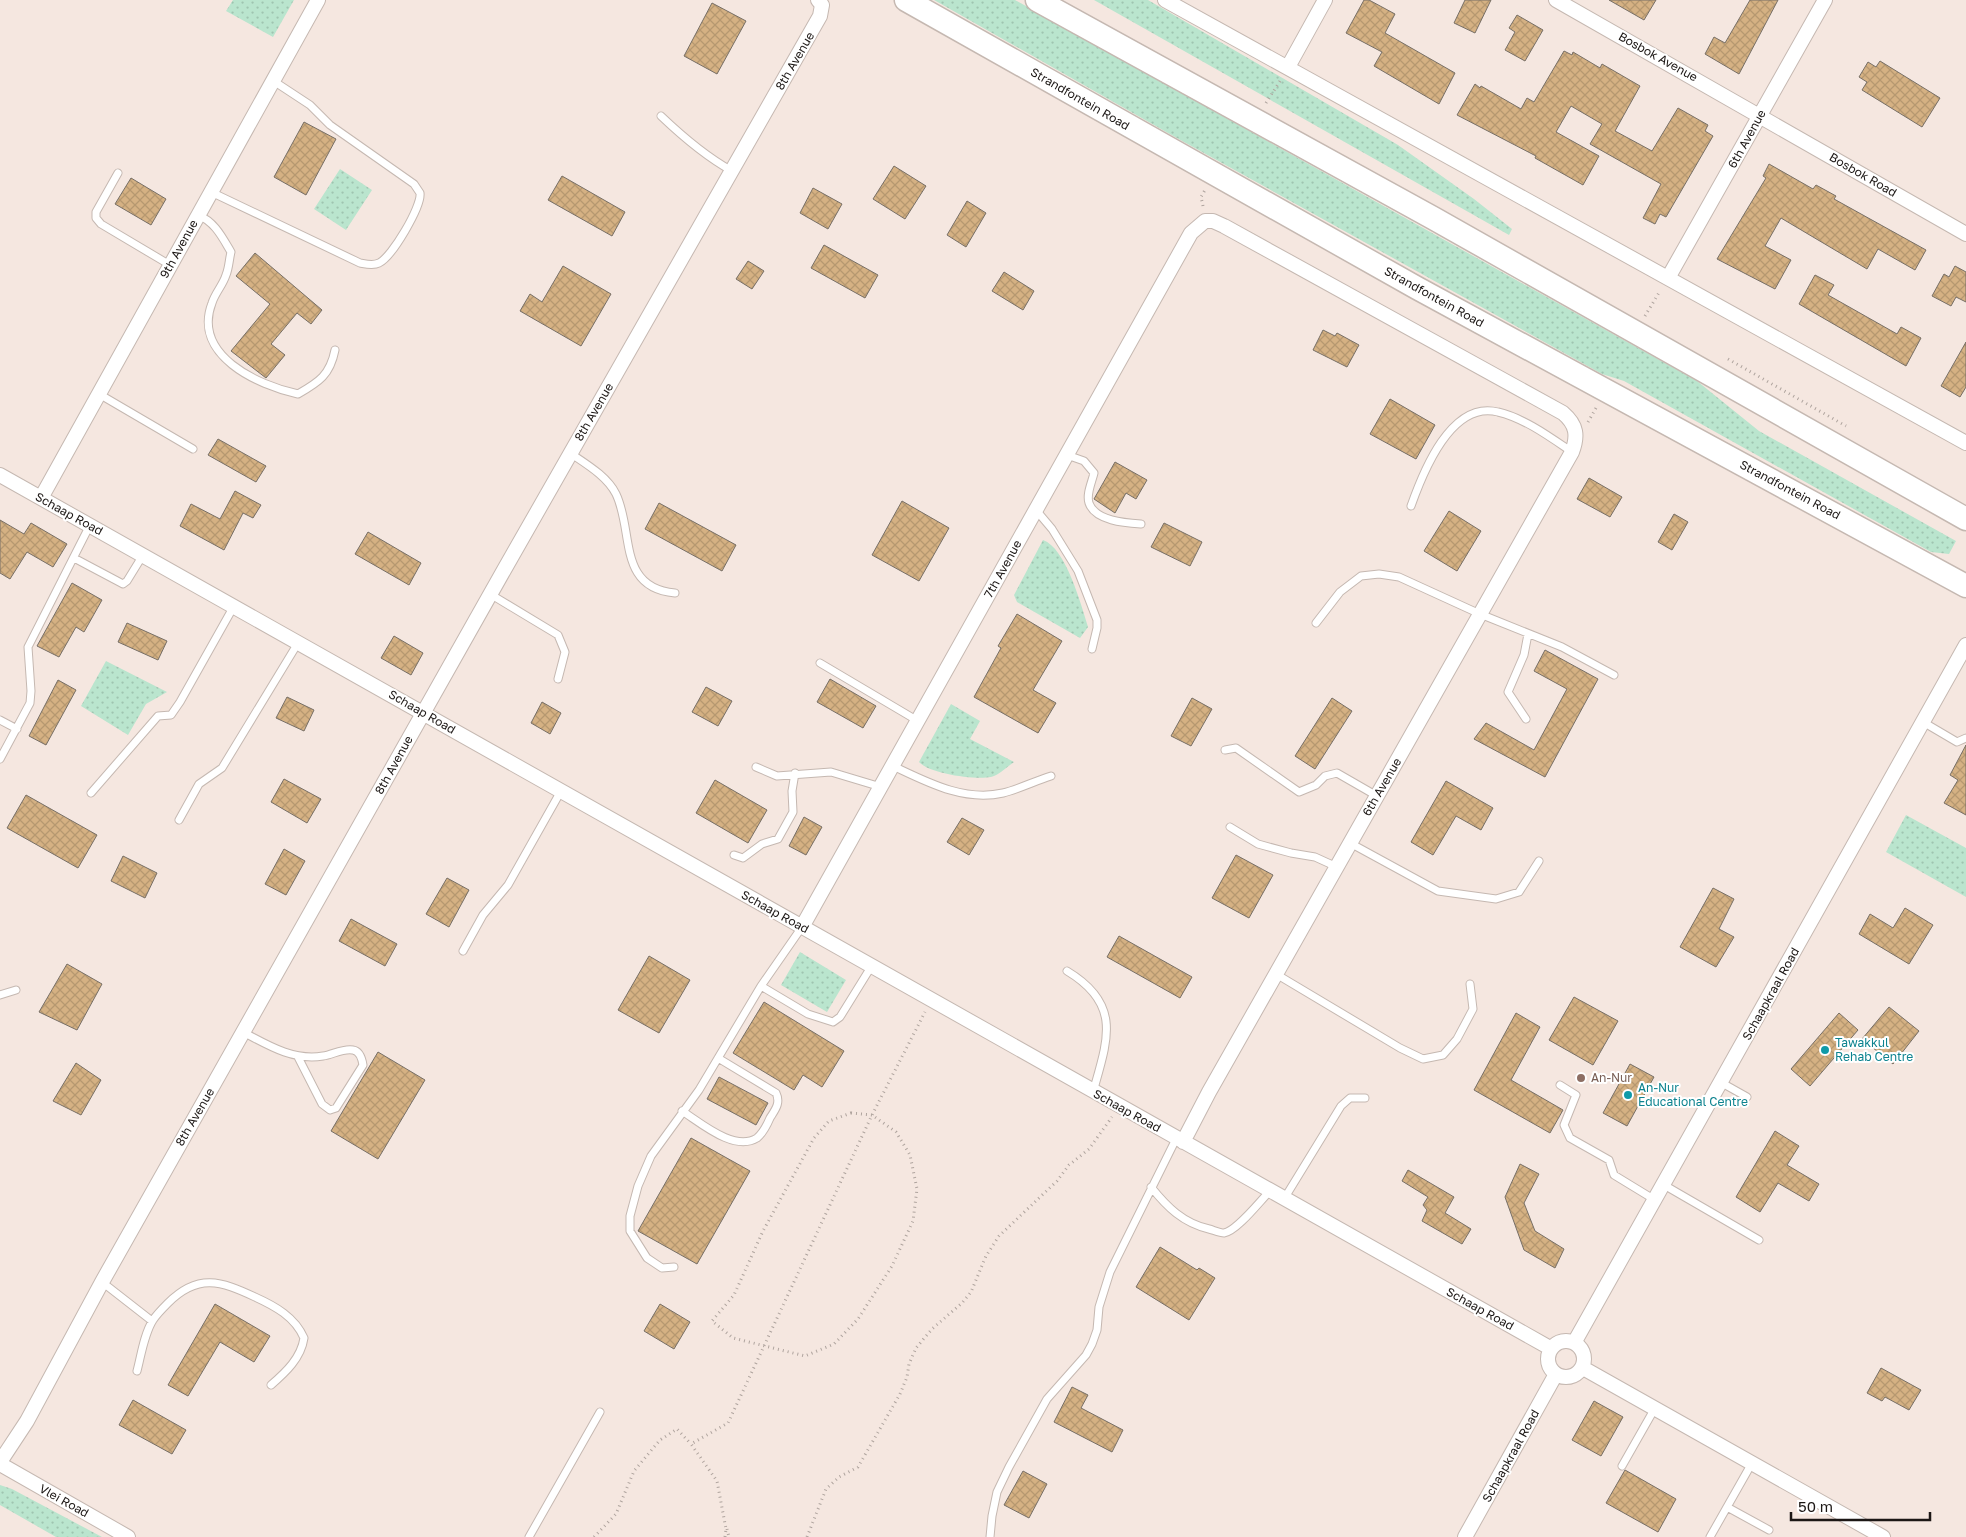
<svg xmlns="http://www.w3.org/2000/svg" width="1966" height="1537" viewBox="0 0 1966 1537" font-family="'Golos Text',sans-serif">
<defs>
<pattern id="grass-dots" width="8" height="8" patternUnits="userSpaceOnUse" patternTransform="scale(1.25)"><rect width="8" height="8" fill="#bae5ce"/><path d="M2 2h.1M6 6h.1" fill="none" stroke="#9fc4b0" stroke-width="1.8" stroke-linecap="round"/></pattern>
<pattern id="building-cross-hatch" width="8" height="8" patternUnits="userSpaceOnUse" patternTransform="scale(1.25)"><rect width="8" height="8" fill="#d5b183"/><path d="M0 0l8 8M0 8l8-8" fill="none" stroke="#b69870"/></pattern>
</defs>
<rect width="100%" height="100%" fill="#f5e7e0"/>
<path fill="url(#grass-dots)" d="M233,0H294L273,37L226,11Z
M934,0H1015L1697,381L1759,431L1956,541L1949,554L1931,552L1624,381L1602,374L1175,137Z
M1094,0H1148L1398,145L1474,199L1512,229L1509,235Z
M340,169L372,190L346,230L314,209Z
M1043,540C1066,548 1081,605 1088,627L1080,638L1017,602L1014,595Z
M106,661L167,692L146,704L128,735L81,706Z
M951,704L980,721L970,739L1014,762C1008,766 999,775 991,777C975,780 930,774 919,762Z
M1906,815L1966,848V897L1886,852Z
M800,952L846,980L827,1012L781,985Z
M0,1485L12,1489L102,1537H56L0,1505Z"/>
<path fill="url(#building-cross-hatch)" stroke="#776f66" d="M1364,0H1369L1395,14L1385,33L1455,73L1439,104L1374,66L1382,52L1346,33Z
M1465,0H1491L1475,33L1454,23Z
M1609,0H1656L1644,20Z
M1750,0H1778L1739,74L1705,54L1714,37L1725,43Z
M712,3L746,21L717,74L684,56Z
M1517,15L1543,30L1525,61L1505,50L1515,32L1509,28Z
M1564,51L1572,55L1573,52L1600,68L1602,64L1640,86L1615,131L1652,151L1678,108L1708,125L1705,131L1713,136L1666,217L1660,214L1655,224L1643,218L1661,184L1590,144L1602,124L1571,106L1556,132L1599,156L1583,185L1535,158L1536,156L1457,115L1475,84L1480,88L1481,86L1521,109L1527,98L1534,102Z
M1880,61L1940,98L1922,127L1862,90L1867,82L1859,77L1868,62L1876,67Z
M304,122L336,139L306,195L274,177Z
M1769,164L1813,189L1816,185L1836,196L1834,199L1926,250L1915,270L1878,249L1867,269L1781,218L1765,246L1791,260L1775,289L1717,259L1766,178L1763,176Z
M894,166L926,186L905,219L873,199Z
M562,176L625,212L612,236L548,200Z
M131,178L166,199L151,225L115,204Z
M813,188L842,204L828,229L800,213Z
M967,201L986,213L966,247L947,235Z
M824,245L878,275L865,298L811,268Z
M255,253L322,310L311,324L297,313L271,344L285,355L266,378L231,351L270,304L236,276Z
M748,261L764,271L752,289L736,279Z
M563,266L611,294L581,346L520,311L530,294L542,302Z
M1955,266L1966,272V302L1956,297L1951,306L1932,296L1944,274L1949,277Z
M1004,272L1034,291L1023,310L992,291Z
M1815,275L1834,285L1828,295L1897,334L1901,327L1921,338L1906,366L1799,304Z
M1323,330L1335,336L1337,333L1359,345L1347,367L1313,350Z
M1966,342V387L1960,397L1941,386Z
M1390,399L1435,425L1416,459L1370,434Z
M218,439L266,466L256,482L208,455Z
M1115,462L1147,480L1136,499L1126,493L1115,513L1094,499Z
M1589,478L1622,497L1610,517L1577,499Z
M235,491L261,505L253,518L243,513L224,550L180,526L191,504L220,519Z
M902,501L949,528L919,581L872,555Z
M659,503L736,545L722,571L645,529Z
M1449,511L1481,531L1457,571L1424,551Z
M1674,514L1688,522L1672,550L1658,542Z
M0,520L24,534L31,523L67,544L53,567L27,552L10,579L0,573Z
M1164,523L1202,542L1190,566L1151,547Z
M368,532L421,563L409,585L355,554Z
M72,583L102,600L84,632L76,627L59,657L37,646Z
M1017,614L1062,641L1033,690L1056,703L1038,733L974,697L1001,648L998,646Z
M127,623L167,641L158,660L118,642Z
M394,636L423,653L411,675L381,658Z
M1545,650L1598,679L1545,777L1474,739L1486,723L1534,750L1567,689L1534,671Z
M830,679L876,706L863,728L817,702Z
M58,680L76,690L46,745L29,736Z
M706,687L732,701L718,726L692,712Z
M287,697L314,710L304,731L276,718Z
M1192,698L1212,709L1191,746L1171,736Z
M1332,698L1352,711L1315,769L1295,756Z
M542,702L561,713L550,734L531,723Z
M1966,745V815L1944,803L1958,780L1950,775Z
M284,779L321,799L307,823L271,802Z
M715,780L767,810L748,843L696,813Z
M1446,781L1493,808L1481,830L1456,816L1433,855L1411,842Z
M26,795L97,835L78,868L7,828Z
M804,817L822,827L806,855L789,846Z
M962,818L984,830L969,855L947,842Z
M284,849L305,861L286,895L265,884Z
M1236,855L1273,875L1249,918L1212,898Z
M123,856L157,873L145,898L111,881Z
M447,878L469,890L449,927L426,914Z
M1713,888L1734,899L1719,929L1734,937L1716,967L1680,947Z
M1905,908L1933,925L1909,964L1859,934L1870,914L1893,928Z
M351,919L397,944L385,966L339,941Z
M1119,936L1192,977L1180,998L1107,957Z
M649,956L690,980L659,1033L618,1010Z
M67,964L102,984L77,1030L39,1012Z
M1574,997L1618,1021L1593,1065L1549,1040Z
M764,1002L844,1051L822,1087L803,1075L794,1090L733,1053Z
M1889,1007L1919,1031L1893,1064L1862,1039Z
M1516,1013L1540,1027L1511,1080L1563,1110L1550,1133L1474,1090Z
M1839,1013L1858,1030L1810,1086L1791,1069Z
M378,1052L425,1080L378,1159L331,1131Z
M76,1063L101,1080L81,1115L53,1101Z
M1630,1064L1654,1077L1627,1126L1603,1113Z
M719,1077L768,1103L756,1125L707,1099Z
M1775,1131L1799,1146L1787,1165L1819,1184L1809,1201L1778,1183L1760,1212L1736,1197Z
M691,1138L750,1171L697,1264L638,1231Z
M1520,1164L1539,1174L1524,1203L1535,1231L1564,1249L1555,1268L1524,1250L1505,1197Z
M1408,1170L1454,1197L1445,1213L1471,1229L1462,1244L1422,1221L1427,1210L1423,1205L1428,1197L1402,1181Z
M1160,1247L1197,1270L1199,1268L1215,1278L1189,1320L1136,1287Z
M215,1304L270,1336L254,1362L220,1342L188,1396L168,1385Z
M660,1304L690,1322L674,1349L644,1331Z
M1881,1368L1921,1390L1909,1410L1885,1397L1882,1401L1867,1393Z
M1072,1387L1088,1395L1081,1408L1123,1430L1112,1452L1054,1422Z
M133,1400L186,1430L172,1454L119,1425Z
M1594,1401L1623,1417L1601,1456L1572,1440Z
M1625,1470L1676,1499L1658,1532L1606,1503Z
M1023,1471L1047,1484L1029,1518L1004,1505Z"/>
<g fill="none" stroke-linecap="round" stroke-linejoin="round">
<defs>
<path id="service" d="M661,116C683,137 705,156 732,171
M118,173L96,212V218L101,224L170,265
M211,192L360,263C366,264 373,266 379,263C392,257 422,206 420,193L414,184L330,125L310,105L272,80
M198,215C215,222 222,237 231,252C229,260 229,268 226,275C223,285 215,293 212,303C192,355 257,385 298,394C319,382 330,375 335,350
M99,394L193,449
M570,453C586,464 607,476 616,494C634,531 617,588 675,593
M1067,455L1084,461L1094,473C1092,482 1086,494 1089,503C1095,521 1126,523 1141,524
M1411,506C1423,472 1451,400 1498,412C1524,418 1550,437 1572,452
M1036,510L1052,529L1078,571L1097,620V628L1092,649
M74,558L123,584L127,581L143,555
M490,594L558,635L565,652L558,679
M1316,623L1340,592L1361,576L1379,574L1399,577L1480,614L1562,647L1614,675
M820,663L918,721
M1526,719L1508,692L1524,655L1528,634
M0,720L17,729
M1923,722L1957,742L1966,738
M1225,750L1236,748L1299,792L1316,785L1325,776L1337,773L1377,796
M0,759L30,703L31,691L28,647L90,525
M893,766C927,782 964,802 1003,793C1019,789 1035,781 1051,776
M756,767L777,776L831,772L881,787
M91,793L158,716L171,715L180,702L234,606
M179,820L199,784L222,768L298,643
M1230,827L1258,844L1291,853L1315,857L1337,867
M1350,843L1438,891L1496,899L1519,892L1539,861
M734,855L743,858L762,844L778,839L793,812L792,791L795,773
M463,951L483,915L508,885L561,791
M1067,971C1122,1004 1108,1039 1093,1092
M1276,974L1400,1048L1423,1059L1443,1055L1457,1039L1473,1009L1470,984
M761,986L808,1014L833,1022L840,1017L871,967
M0,995L16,990
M243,1032C269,1046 294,1061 323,1056C332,1055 343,1048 353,1050C360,1051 362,1059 363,1065L336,1108L330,1110L322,1104L298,1057
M1722,1083L1747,1097
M1560,1085L1576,1095L1564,1125L1570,1138L1609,1160L1614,1175L1655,1200
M682,1111C701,1123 734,1152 757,1138C763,1133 767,1125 770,1118C775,1110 781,1103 776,1093L718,1058
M1664,1185L1759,1240
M1151,1187C1167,1207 1183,1223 1209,1229C1213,1230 1220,1233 1224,1233C1237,1231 1260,1201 1270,1191
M1284,1199L1341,1106L1350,1098H1365
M674,1267L662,1268L647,1258L630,1231V1216L638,1186L651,1156L699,1090L761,986L802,927
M102,1282L152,1321
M137,1371C141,1356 144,1334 153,1320C157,1314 163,1308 168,1303C198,1273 221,1281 255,1297C275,1306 295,1317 304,1338C301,1358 286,1372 271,1385
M1622,1466L1655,1408
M1727,1507L1769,1530
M529,1537L600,1412
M990,1537L992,1516L997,1492L1009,1467L1047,1399L1086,1355L1092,1344L1097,1330L1099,1307L1110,1272L1176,1139
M1710,1537L1752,1463"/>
<path id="minor" d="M1165,0L1966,443
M1556,0L1966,234
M1288,67L1325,0
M1668,278L1825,0
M0,475L1550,1348
M41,498L318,0
M802,927L1191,233L1205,221H1213L1224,226L1563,413C1577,425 1578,436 1572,452L1209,1092L1183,1142
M1548 1359a18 18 0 1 1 36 0a18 18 0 1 1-36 0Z
M1574,1343L1966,645
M1583,1368L1883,1537
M0,1462L27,1421L102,1282L504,570L820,16L822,5L818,0
M0,1464L128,1537
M1465,1537L1556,1374"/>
<path id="primary" d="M906,0L1417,288L1966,586
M1037,0L1433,218L1966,519"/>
</defs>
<use href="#service" stroke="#c5b8b1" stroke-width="9"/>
<use href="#minor" stroke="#c5b8b1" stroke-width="16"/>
<use href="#primary" stroke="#c5b8b1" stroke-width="25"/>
<path stroke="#afa49e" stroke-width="3" stroke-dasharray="1 4" stroke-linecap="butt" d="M1266,103L1280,81
M1203,206L1201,197L1205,190
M1645,316L1660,291
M1728,359L1846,426
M1588,422L1596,408
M851,1113L872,1115L896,1132L910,1155L917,1189L913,1221L892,1266L858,1319L834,1344L805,1356L733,1338L712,1321L734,1295L763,1231L814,1138L829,1121Z
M727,1529L729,1537
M594,1537L616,1514L634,1471L660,1440L677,1429L691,1444
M725,1537L726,1529L717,1481L691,1444L728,1423L872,1115L925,1012
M807,1537L826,1489L839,1477L858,1467L900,1394L907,1377L909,1364L916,1348L932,1329L962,1303L971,1292L986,1256L999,1236L1057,1181L1069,1165L1089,1149L1112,1117"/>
<use href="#service" stroke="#fff" stroke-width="7"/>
<use href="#minor" stroke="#fff" stroke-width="14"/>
<use href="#primary" stroke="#fff" stroke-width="22"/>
</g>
<g fill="#0f9aa8" stroke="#fff" stroke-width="2">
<circle cx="1825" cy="1050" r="5"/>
<circle cx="1628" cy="1095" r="5"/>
</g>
<circle fill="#8d6e63" stroke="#fff" stroke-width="2" cx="1581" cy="1078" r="5"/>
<g text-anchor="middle" stroke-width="4" stroke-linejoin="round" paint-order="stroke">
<g font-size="12" fill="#1c1715" stroke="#fff">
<text transform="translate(1658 57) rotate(29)" y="4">Bosbok Avenue</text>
<text transform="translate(795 61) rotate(-60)" y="4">8th Avenue</text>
<text transform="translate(1080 99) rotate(30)" y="4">Strandfontein Road</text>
<text transform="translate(1747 139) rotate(-61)" y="4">6th Avenue</text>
<text transform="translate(1863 175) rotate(30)" y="4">Bosbok Road</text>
<text transform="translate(179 249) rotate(-61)" y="4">9th Avenue</text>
<text transform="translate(1434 297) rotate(29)" y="4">Strandfontein Road</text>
<text transform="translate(594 412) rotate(-60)" y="4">8th Avenue</text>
<text transform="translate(1790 490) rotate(28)" y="4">Strandfontein Road</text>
<text transform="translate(69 514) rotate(29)" y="4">Schaap Road</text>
<text transform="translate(1003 569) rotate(-61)" y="4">7th Avenue</text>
<text transform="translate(422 712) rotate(30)" y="4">Schaap Road</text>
<text transform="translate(394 765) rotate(-61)" y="4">8th Avenue</text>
<text transform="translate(1382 787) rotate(-60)" y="4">6th Avenue</text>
<text transform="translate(775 912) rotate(29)" y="4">Schaap Road</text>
<text transform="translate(1771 994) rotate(-61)" y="4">Schaapkraal Road</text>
<text transform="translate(1127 1111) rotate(29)" y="4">Schaap Road</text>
<text transform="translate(195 1117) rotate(-60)" y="4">8th Avenue</text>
<text transform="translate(1480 1309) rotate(29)" y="4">Schaap Road</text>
<text transform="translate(1511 1456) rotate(-61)" y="4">Schaapkraal Road</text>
<text transform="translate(64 1501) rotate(29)" y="4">Vlei Road</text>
</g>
<g font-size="12" fill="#0d838f" stroke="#fff" text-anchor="start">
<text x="1835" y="1047">Tawakkul<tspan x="1835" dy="14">Rehab Centre</tspan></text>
<text x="1638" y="1092">An-Nur<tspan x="1638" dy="14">Educational Centre</tspan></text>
</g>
<g font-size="12" fill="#785e54" stroke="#fff" text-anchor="start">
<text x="1591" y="1082">An-Nur</text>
</g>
</g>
<path d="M1791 1512v8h139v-8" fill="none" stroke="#1c1715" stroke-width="2.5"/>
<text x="1798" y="1512" font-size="15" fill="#1c1715" stroke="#ffffff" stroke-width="4" paint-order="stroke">50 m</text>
</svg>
